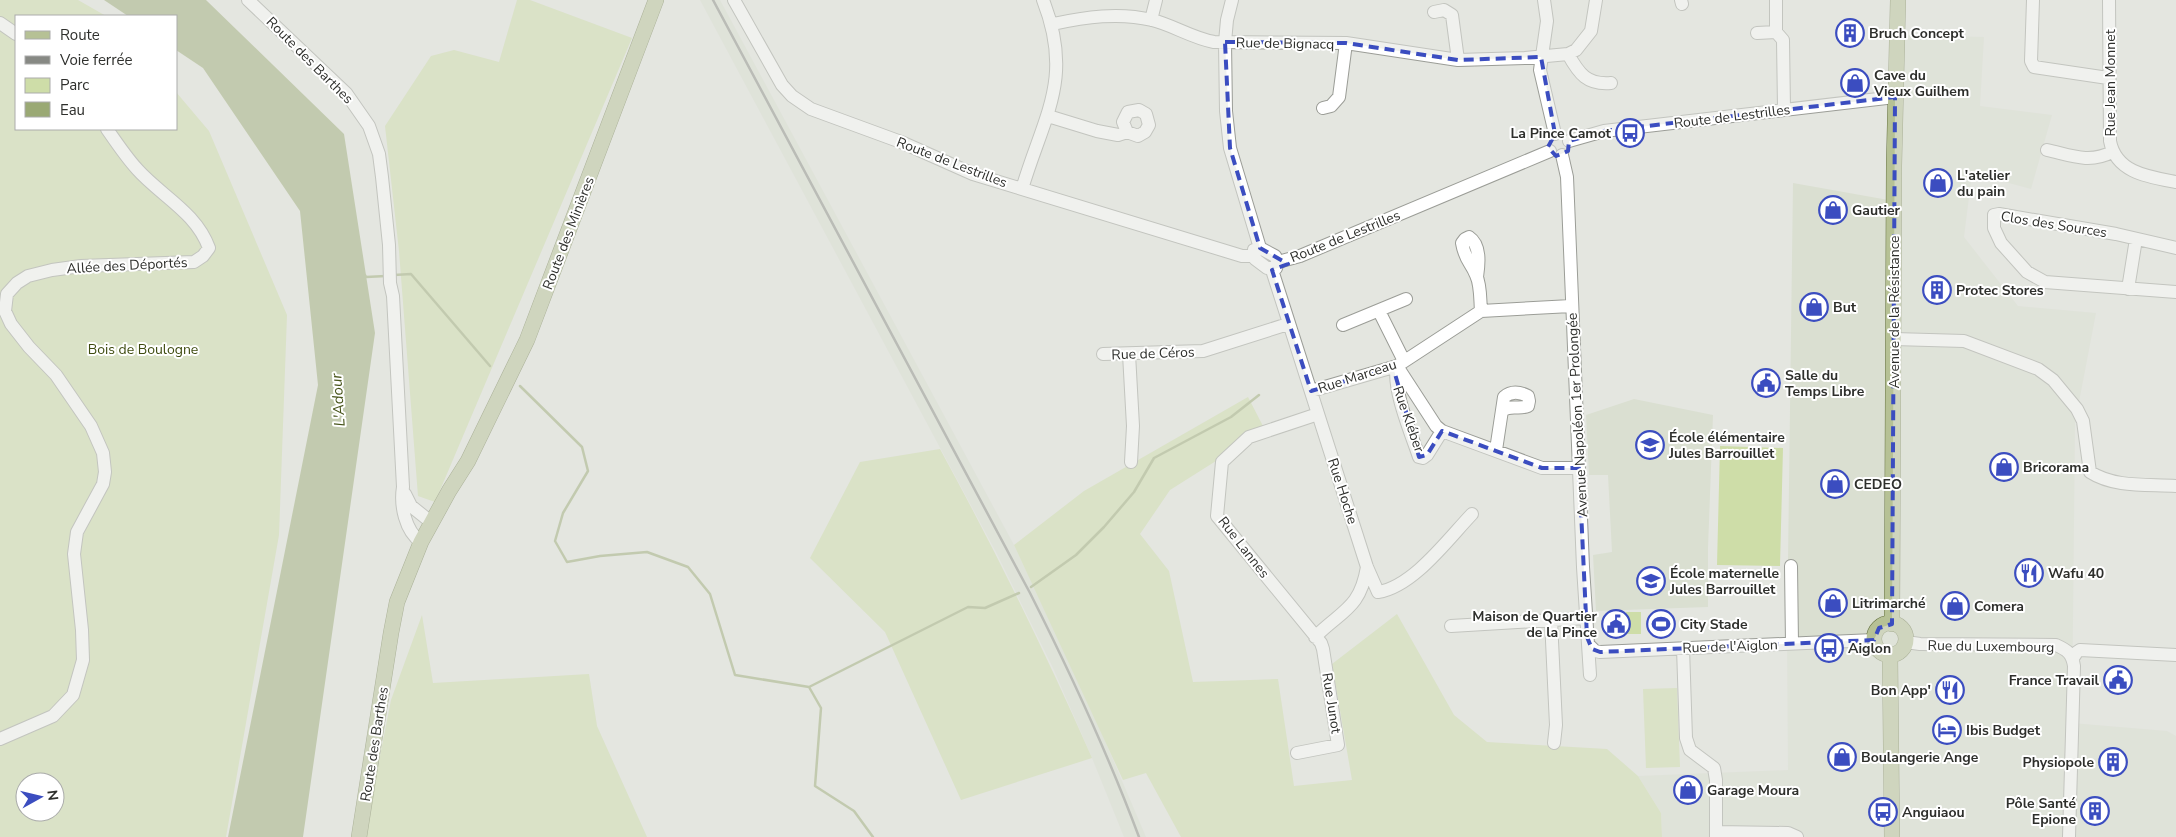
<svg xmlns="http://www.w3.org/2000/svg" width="2176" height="837" viewBox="0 0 2176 837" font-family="'Nunito Sans',sans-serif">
<rect width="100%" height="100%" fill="#e4e6e0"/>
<path fill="#dadfd1" d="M700,0H720L1014,545L1091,708L1146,837H1124L1092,758L1053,668L997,554Z
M1902,35L1984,37L1980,106L2052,115L2031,189L1972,173L1964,237L2018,306L2096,313L2075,423L2072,723L2167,731L2176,736V837H1662L1661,813L1638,776L1788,770L1787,636L1793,183L1894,201Z
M1634,399L1713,415L1708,548V607L1596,611L1593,555L1612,552L1608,475H1589L1586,415Z"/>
<path fill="#cedda8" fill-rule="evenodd" d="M0,0H78L106,16H16V129H176V92L209,131L287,315L279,535L226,837H0ZM25,782H55V812H25Z
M517,0H530L632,38L435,502L418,496L399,251L385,126L431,56L454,50L499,62Z
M1248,397L1265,430L1170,490L1140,534L1169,571L1193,682L1278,679L1294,786L1352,780L1332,664L1397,614L1454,715L1487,742L1607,749L1638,776L1661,813L1662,837H1181L1146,773L1123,780L1014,545L1084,491Z
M1720,446L1783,448L1780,566L1717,565Z
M940,449C995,550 1046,653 1092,758L961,800L885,632L810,558L860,462Z
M1626,612H1641V634H1627Z
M422,615L433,683L589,674L597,726L647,837H364L391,700Z
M1671,616L1673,618L1674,628C1668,632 1655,633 1650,629L1649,619L1652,617Z
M1677,688L1680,767L1646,768L1643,689Z"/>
<path fill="#9aa974" d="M104,0H206L344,134L375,333L303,837H228L318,385L300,211L203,68L176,50V16H128Z"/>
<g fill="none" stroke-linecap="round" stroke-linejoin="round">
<path stroke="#9aa974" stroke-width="2.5" d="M365,275L366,277L386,276
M394,275L411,274L490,366
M520,386L582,447L588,471L563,513L555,541L567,562L600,556L647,552L688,567L710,594L735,675L809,687L821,708L815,786L854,811L873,837
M1031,587L1076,555L1104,527L1134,492L1154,458L1231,417L1259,395
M809,687L968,607L985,608L1019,593"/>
<defs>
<path id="minor" d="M248,0L346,93L369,126L379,154L382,177L389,245L390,283L393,296L403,487C400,505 405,531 421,542
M734,0L782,85L792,96L811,109L901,142L973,174L1242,256H1253
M1232,0L1227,20L1225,42L1226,111L1230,148L1260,248
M1544,0L1547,21L1540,70L1555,134
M1681,0L1682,4
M1776,0V32L1783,40L1784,109
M2033,0L2031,61L2034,67L2108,78
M2109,0L2110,141C2116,173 2149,177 2176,182
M1434,12L1444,10L1452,15L1458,60
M1151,20L1156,0
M0,23L16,34
M1053,24C1085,17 1119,12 1152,20C1173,25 1192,38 1214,42L1346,43L1458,60L1525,58L1568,54L1576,50L1591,31L1596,0
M1757,33L1776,32
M1568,54C1579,74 1587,85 1611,83
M1323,108L1331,106L1339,97L1346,43
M1048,116L1097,131L1118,135L1127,132L1138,136L1145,132L1149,125L1146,114L1139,110L1128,112L1123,122L1127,132
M1569,141L1604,131L1895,97
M2047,150C2070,155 2089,164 2112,152
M1562,155L1567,177L1568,201L1583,567L1590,675
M1022,189C1044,115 1074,79 1043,0
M1260,248L1275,256L1278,262L1276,268H1267L1255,259L1254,250Z
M2176,248L2116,234L1999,214L1994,215V228L2001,243L2027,272L2045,282L2176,292
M1278,262L1300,256L1550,151
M1272,270L1367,567L1378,592C1413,587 1448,539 1472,514
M1477,277C1479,264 1481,245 1469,237L1465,239L1462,243C1465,261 1471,262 1476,275C1481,285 1480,300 1481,311
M2128,289L2136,239
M1379,311L1404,361
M1343,325L1406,299
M1894,339L1964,341L2038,369L2053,380L2077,409L2083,421L2090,472C2115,488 2148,484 2176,486
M1103,354L1203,351L1288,324
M1129,354L1133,426L1131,462
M1311,391L1397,366L1481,311L1571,306
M1442,431L1427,455L1423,458L1419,457C1411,433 1392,389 1397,366L1436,426L1442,431L1542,468H1579
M1496,450L1504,397C1511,391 1520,392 1528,396L1529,401L1528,406C1518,410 1510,404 1502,411
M405,494L411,506L431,522
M1791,566L1792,644
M1551,620L1556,725L1554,743
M1451,626L1586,618
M1315,637C1342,610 1360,609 1367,567
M1906,642L1920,644L2056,645C2067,650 2072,653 2074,666L2069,837
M1589,645L1595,651L1600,652L1874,640
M1683,648L1686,738L1690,750L1714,768L1716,780V837
M2073,658L2077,652L2080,650L2176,655
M0,739L53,716L73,695L83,660L82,630L74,554L77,532L103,484L105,472L103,453L91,426L56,375L29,347L11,324L5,311L7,294L17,283L28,276L52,270L81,266L194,262L203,256L209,248C196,212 161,196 137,169C126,157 116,142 107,129
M1297,753L1338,745L1323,649L1321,643L1217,516L1222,462L1249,437L1318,414
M1716,832L1788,833L1797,837"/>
<path id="major" d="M1874 639a16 16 0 1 1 32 0a16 16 0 1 1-32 0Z
M1892,624L1894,166L1898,0
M1890,655L1892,837
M359,837L391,633L397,602L421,542L449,491L468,461L527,340L656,0"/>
</defs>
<use href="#minor" stroke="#9b9d97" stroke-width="14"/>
<use href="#major" stroke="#677343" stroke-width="16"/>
<use href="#minor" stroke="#fff" stroke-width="12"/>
<use href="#major" stroke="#b6c195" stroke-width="15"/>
<path stroke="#878984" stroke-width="2.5" d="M713,0L1030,593C1070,672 1108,754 1139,837"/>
</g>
<path d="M0 0H2176V837H0ZM1225,42L1346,43L1458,60L1541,57L1555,134L1548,147L1556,156L1568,151L1569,141L1604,131L1895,97L1892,624L1879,628L1874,640L1600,652L1592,649L1587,637L1579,468H1542L1442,431L1427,455L1419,457L1393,367L1311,391L1272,270L1288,264L1260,248L1230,148Z" fill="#e4e6e0" fill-opacity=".55" fill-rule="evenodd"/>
<path fill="none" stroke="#3b4dc0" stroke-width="4" stroke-dasharray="10 6" stroke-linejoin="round" d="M1225,42L1346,43L1458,60L1541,57L1555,134L1548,147L1556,156L1568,151L1569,141L1604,131L1895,97L1892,624L1879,628L1874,640L1600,652L1592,649L1587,637L1579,468H1542L1442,431L1427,455L1419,457L1393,367L1311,391L1272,270L1288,264L1260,248L1230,148Z"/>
<defs>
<symbol id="building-ring" viewBox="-11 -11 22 22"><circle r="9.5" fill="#fff" stroke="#3b4dc0" stroke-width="1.5"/><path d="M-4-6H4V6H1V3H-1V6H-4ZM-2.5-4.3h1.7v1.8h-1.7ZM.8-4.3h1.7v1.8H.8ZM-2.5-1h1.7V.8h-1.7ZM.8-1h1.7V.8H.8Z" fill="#3b4dc0"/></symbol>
<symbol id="shop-ring" viewBox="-11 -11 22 22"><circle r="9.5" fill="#fff" stroke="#3b4dc0" stroke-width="1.5"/><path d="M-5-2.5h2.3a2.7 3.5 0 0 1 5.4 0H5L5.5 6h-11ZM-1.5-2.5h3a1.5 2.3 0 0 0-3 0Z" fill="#3b4dc0"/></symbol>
<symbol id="bus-ring" viewBox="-11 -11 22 22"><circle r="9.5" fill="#fff" stroke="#3b4dc0" stroke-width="1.5"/><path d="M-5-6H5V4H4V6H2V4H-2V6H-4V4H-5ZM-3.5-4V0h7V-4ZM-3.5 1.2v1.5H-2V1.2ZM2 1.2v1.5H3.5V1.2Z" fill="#3b4dc0"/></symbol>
<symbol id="civic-ring" viewBox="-11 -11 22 22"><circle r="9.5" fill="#fff" stroke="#3b4dc0" stroke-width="1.5"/><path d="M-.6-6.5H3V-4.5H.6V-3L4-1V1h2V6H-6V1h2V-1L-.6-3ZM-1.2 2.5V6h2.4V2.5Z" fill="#3b4dc0"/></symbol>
<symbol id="school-ring" viewBox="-11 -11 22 22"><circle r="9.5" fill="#fff" stroke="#3b4dc0" stroke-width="1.5"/><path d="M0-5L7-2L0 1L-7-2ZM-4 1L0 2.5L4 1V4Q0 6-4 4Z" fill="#3b4dc0"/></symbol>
<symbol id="restaurant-ring" viewBox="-11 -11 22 22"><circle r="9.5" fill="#fff" stroke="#3b4dc0" stroke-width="1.5"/><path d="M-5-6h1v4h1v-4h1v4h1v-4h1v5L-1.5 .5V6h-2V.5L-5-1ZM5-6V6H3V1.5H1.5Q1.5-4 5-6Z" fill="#3b4dc0"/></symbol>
<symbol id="stadium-ring" viewBox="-11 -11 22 22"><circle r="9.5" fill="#fff" stroke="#3b4dc0" stroke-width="1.5"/><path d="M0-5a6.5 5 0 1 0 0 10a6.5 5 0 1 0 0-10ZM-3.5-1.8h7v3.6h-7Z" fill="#3b4dc0"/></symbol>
<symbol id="hotel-ring" viewBox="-11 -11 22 22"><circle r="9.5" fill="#fff" stroke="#3b4dc0" stroke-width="1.5"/><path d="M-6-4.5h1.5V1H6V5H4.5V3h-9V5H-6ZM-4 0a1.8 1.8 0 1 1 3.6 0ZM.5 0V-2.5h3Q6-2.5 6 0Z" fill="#3b4dc0"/></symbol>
</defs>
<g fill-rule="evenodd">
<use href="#building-ring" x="1834" y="17" width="32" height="32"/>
<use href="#shop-ring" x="1839" y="67" width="32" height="32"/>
<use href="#bus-ring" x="1614" y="117" width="32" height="32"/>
<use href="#shop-ring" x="1922" y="167" width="32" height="32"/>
<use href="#shop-ring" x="1817" y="194" width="32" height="32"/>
<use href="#building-ring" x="1921" y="274" width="32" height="32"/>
<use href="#shop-ring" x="1798" y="291" width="32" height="32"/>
<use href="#civic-ring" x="1750" y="367" width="32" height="32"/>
<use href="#school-ring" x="1634" y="429" width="32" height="32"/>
<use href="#shop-ring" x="1988" y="451" width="32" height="32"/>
<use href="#shop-ring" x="1819" y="468" width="32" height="32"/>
<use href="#restaurant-ring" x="2013" y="557" width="32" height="32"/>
<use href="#school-ring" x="1635" y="565" width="32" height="32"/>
<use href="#shop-ring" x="1817" y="587" width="32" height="32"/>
<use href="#shop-ring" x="1939" y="590" width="32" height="32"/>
<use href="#civic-ring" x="1600" y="608" width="32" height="32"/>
<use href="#stadium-ring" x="1645" y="608" width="32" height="32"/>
<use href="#bus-ring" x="1813" y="632" width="32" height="32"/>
<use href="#civic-ring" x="2102" y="664" width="32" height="32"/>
<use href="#restaurant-ring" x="1934" y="674" width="32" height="32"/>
<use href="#hotel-ring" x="1931" y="714" width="32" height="32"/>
<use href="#shop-ring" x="1826" y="741" width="32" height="32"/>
<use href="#building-ring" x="2097" y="746" width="32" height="32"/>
<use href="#shop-ring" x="1672" y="774" width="32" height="32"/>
<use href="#building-ring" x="2079" y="795" width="32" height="32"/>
<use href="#bus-ring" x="1867" y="796" width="32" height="32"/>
</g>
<g text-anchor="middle" stroke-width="4" stroke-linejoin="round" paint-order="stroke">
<g font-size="14" font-weight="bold" fill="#2e2f2c" stroke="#fff" text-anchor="start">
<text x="1869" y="38">Bruch Concept</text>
<text x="1874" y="80">Cave du<tspan x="1874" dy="16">Vieux Guilhem</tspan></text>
<text x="1611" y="138" text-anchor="end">La Pince Camot</text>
<text x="1957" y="180">L'atelier<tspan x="1957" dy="16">du pain</tspan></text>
<text x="1852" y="215">Gautier</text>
<text x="1956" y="295">Protec Stores</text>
<text x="1833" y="312">But</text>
<text x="1785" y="380">Salle du<tspan x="1785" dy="16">Temps Libre</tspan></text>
<text x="1669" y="442">École élémentaire<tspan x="1669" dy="16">Jules Barrouillet</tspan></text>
<text x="2023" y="472">Bricorama</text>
<text x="1854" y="489">CEDEO</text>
<text x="1670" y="578">École maternelle<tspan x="1670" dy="16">Jules Barrouillet</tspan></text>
<text x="2048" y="578">Wafu 40</text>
<text x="1852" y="608">Litrimarché</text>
<text x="1974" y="611">Comera</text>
<text x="1597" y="621" text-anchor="end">Maison de Quartier<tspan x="1597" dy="16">de la Pince</tspan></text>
<text x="1680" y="629">City Stade</text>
<text x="1848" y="653">Aiglon</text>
<text x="2099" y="685" text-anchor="end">France Travail</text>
<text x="1931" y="695" text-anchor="end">Bon App'</text>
<text x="1966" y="735">Ibis Budget</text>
<text x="1861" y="762">Boulangerie Ange</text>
<text x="2094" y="767" text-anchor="end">Physiopole</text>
<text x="1707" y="795">Garage Moura</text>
<text x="2076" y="808" text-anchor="end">Pôle Santé<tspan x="2076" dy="16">Epione</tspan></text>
<text x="1902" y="817">Anguiaou</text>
</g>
<g font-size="14" fill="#2e2f2c" stroke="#fff">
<text transform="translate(1285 43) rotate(1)" y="5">Rue de Bignacq</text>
<text transform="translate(310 60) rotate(45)" y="5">Route des Barthes</text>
<text transform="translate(2110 83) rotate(-90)" y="5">Rue Jean Monnet</text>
<text transform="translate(1732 116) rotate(-7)" y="5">Route de Lestrilles</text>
<text transform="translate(952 162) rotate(21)" y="5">Route de Lestrilles</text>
<text transform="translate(2054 224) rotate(9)" y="5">Clos des Sources</text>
<text transform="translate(568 233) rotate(-69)" y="5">Route des Minières</text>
<text transform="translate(1345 236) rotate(-22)" y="5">Route de Lestrilles</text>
<text transform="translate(127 265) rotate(-3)" y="5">Allée des Déportés</text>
<text transform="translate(1894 312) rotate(-90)" y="5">Avenue de la Résistance</text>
<text transform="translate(1153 353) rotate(-2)" y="5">Rue de Céros</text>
<text transform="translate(1357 376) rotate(-18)" y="5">Rue Marceau</text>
<text transform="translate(1577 415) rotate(-93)" y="5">Avenue Napoléon 1er Prolongée</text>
<text transform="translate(1409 419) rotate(71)" y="5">Rue Kléber</text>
<text transform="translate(1343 491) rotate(72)" y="5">Rue Hoche</text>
<text transform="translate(1244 547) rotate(52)" y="5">Rue Lannes</text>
<text transform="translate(1730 646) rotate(-2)" y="5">Rue de l'Aiglon</text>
<text transform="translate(1991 646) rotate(1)" y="5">Rue du Luxembourg</text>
<text transform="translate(1332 703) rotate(81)" y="5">Rue Junot</text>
<text transform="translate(374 744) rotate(-81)" y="5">Route des Barthes</text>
</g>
<g font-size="14" fill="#3e4b0f" stroke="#fff">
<text x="143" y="354">Bois de Boulogne</text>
</g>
<g font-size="15" font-style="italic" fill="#455218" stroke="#fff">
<text transform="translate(338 400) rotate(-94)" y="5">L'Adour</text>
</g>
</g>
<rect x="15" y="15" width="162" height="115" fill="#ffffff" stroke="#abacab"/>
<rect x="25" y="31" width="25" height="8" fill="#b6c195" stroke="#abacab"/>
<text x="60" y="40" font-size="15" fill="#2e2f2c">Route</text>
<rect x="25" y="56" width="25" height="8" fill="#878984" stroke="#abacab"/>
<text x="60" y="65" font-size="15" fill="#2e2f2c">Voie ferrée</text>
<rect x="25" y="78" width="25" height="15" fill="#cedda8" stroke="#abacab"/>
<text x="60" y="90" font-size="15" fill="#2e2f2c">Parc</text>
<rect x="25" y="102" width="25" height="15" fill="#9aa974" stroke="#abacab"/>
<text x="60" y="115" font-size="15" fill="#2e2f2c">Eau</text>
<g transform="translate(40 797) rotate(82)"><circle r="24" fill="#ffffff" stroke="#abacab"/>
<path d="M0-4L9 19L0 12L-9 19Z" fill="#3b4dc0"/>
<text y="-8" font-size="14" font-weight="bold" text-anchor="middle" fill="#2e2f2c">N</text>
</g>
</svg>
